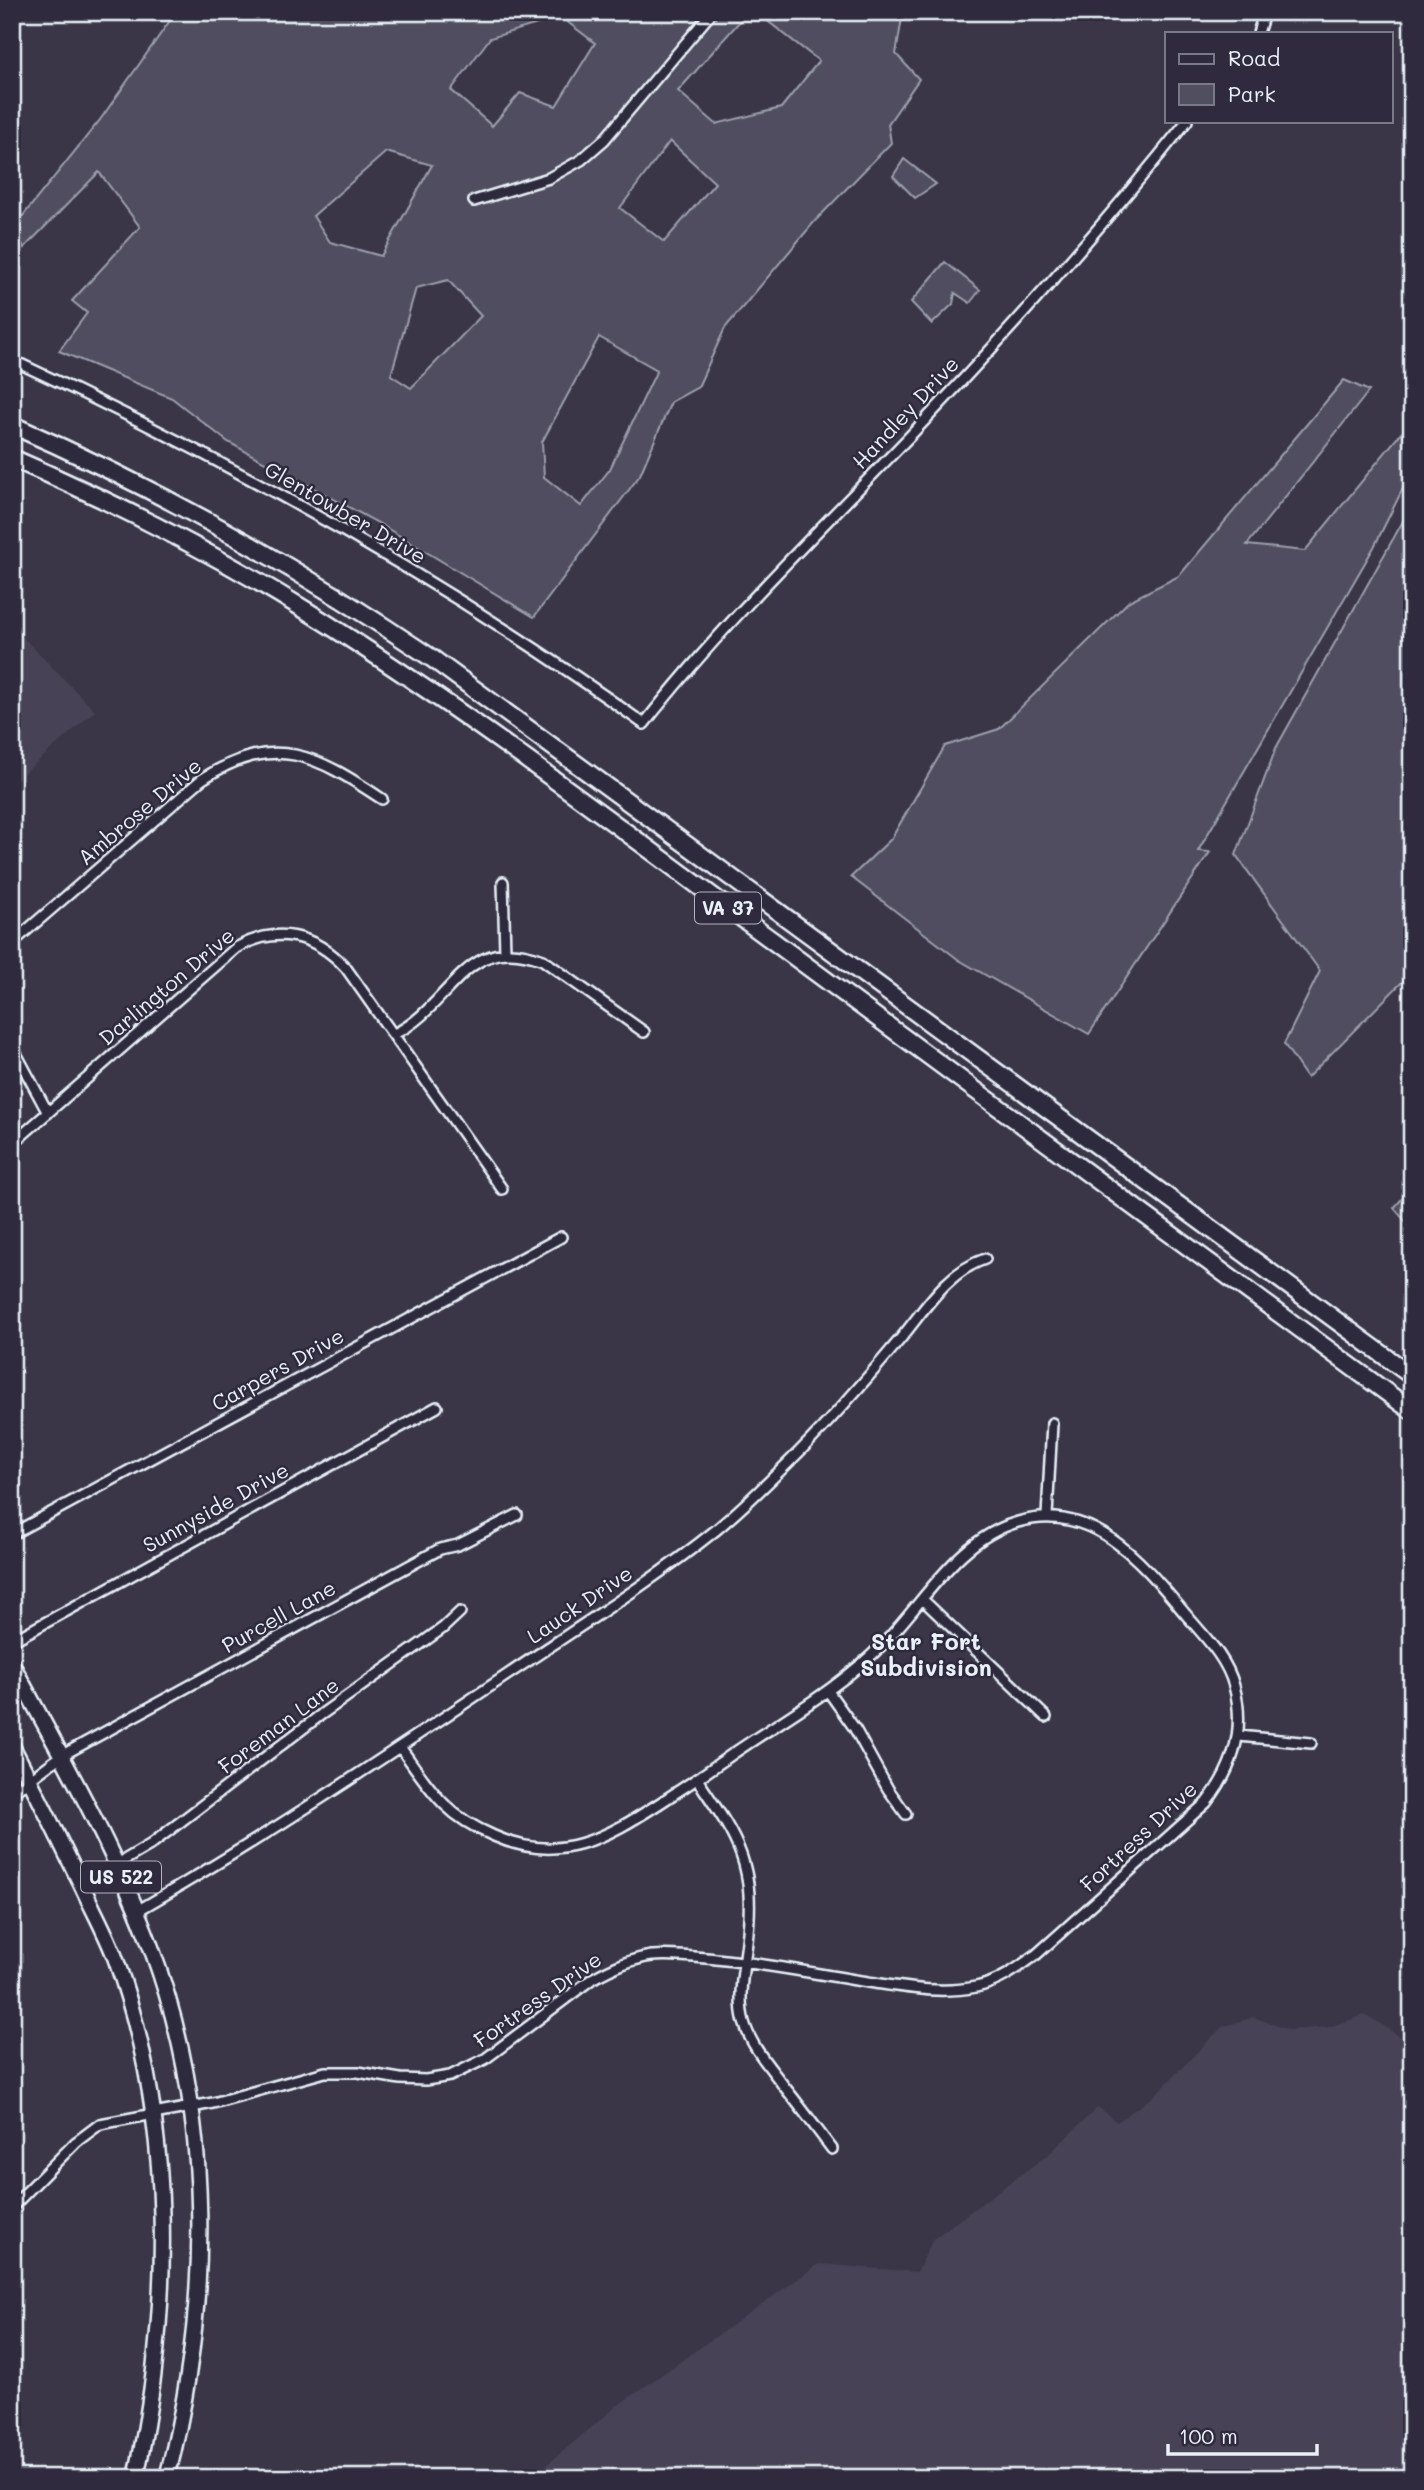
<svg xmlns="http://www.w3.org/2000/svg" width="1424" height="2490" viewBox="0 0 1424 2490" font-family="Mali,sans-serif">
<rect width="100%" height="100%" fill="#3a3648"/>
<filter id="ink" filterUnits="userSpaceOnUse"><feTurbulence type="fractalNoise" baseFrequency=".0143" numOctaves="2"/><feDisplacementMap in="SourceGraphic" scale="14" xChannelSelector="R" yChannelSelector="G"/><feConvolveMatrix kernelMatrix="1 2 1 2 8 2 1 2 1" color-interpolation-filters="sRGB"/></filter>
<g filter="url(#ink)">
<path fill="#464354" d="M12,626L95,711L12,784Z
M1364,2015L1378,2022L1412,2045V2478H531L617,2406L819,2264L917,2272L933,2239L1049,2154L1098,2107L1117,2122L1153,2097L1222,2027L1253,2017L1289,2030L1329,2027Z"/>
<path fill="#504e5f" stroke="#9ca0ac" stroke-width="2" fill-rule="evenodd" d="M176,12H748L678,91L716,124L781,108L819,61L756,12H903L896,54L919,79L888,124L891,143L815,221L725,328L698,387L671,402L640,475L534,617L380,524L228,442L172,398L59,351L87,313L72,301L140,227L99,172L24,248L13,228L100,120ZM561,17L595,43L556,106L520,93L492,126L451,90L490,38ZM670,141L715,183L664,242L620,208ZM386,152L432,165L381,256L330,242L313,216ZM448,280L481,316L411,388L391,375L416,288ZM599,337L657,370L610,469L581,506L544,477L542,442Z
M904,159L936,184L915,198L893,176Z
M945,262L980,290L970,303L955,293L953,304L932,324L911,302Z
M1344,380L1369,391L1247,545L1305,551L1401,433L1412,428V470L1374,547L1198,851L1210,852L1089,1034L959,960L851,877L891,839L945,746L999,729L1129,601L1179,576Z
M1412,505V972L1307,1078L1284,1044L1320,971L1236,855L1276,748Z
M1412,1187V1229L1394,1208Z"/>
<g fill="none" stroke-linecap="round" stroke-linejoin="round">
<defs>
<path id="minor" d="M1262,17L1272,12
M1258,33L1262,20L1261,12
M474,201L549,178L581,160L604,140L712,12
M12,360C233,462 446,582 644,724C725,621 820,530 910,436C1006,335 1100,230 1187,121
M503,882L505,952
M12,943L201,780C275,731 317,756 382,799
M394,1034C452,1007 465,929 543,960L644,1032
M12,1046L48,1113
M12,1144L236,948C277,925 315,934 346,968L502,1189
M1047,1516L1052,1423
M12,1534L561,1237
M922,1599L1046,1717
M12,1641L437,1407
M828,1691L855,1729L888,1789L906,1814
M1239,1736L1311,1743
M697,1779C739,1841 756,1865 747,1942C744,1968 737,1996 744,2022C751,2046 768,2065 783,2085C800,2106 816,2128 832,2149
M12,1793L61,1756L440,1549L458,1545L517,1515
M116,1865L150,1845L322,1714L443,1628L460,1612
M137,1911C264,1838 385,1757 507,1675C577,1628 650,1583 716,1530C745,1506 772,1479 799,1452C833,1418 865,1381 896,1344C923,1313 944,1273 985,1259
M12,2207L76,2142L100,2124L213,2103L325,2072H358L400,2079L426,2080L450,2076L485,2059L592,1979C611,1968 630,1959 652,1956C673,1954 695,1957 716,1959C769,1964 822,1975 875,1983C908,1988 942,1994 976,1987C1000,1982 1018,1968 1037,1954L1206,1803C1233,1769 1246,1730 1234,1686C1227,1659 1206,1638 1188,1617C1145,1566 1095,1500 1018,1522C957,1539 925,1602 883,1644C840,1688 785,1718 734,1753C710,1770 685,1787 660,1803C606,1838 559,1865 494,1836C475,1828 458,1818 444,1804C427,1787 414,1766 400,1747"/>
<path id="primary" d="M12,1664C62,1757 116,1851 152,1950C214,2118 211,2306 167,2478
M12,1746C37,1793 60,1841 83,1888C94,1912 107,1935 116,1960C175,2126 172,2308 136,2478"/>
<path id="motorway" d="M12,425C159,489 300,569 433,659L1412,1376
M12,458C113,502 214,553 307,611C468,712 620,828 773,941C985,1098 1199,1255 1412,1411"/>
</defs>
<use href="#minor" stroke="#e8f1f8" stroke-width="14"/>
<use href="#primary" stroke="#e8f1f8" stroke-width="19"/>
<use href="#motorway" stroke="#e8f1f8" stroke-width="21"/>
<use href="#minor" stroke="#2f2a3d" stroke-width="9"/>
<use href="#primary" stroke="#2f2a3d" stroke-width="14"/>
<use href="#motorway" stroke="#2f2a3d" stroke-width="16"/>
</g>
</g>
<g text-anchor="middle" stroke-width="5" stroke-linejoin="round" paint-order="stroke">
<g fill="#2f2a3d" stroke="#b0b5c0" stroke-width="2">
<rect x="695" y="892.5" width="66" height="31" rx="5"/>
<rect x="81" y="1861.5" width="80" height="31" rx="5"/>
</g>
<g font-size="19" font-weight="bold" fill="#e8f1f8">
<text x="728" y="915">VA 37</text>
<text x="121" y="1884">US 522</text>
</g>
<g font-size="21" fill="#e8f1f8" stroke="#2f2a3d">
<text transform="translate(906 413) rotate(-47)" y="7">Handley Drive</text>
<text transform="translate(345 513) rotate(30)" y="7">Glentowber Drive</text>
<text transform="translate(140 812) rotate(-40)" y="7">Ambrose Drive</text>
<text transform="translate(167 987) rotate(-40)" y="7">Darlington Drive</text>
<text transform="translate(278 1370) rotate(-29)" y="7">Carpers Drive</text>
<text transform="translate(216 1508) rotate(-29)" y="7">Sunnyside Drive</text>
<text transform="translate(580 1605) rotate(-34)" y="7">Lauck Drive</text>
<text transform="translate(279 1617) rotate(-29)" y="7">Purcell Lane</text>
<text transform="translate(279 1726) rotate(-37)" y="7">Foreman Lane</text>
<text transform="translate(1139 1837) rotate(-43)" y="7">Fortress Drive</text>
<text transform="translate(538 2000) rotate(-35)" y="7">Fortress Drive</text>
</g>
<g font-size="23" font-weight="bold" fill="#e8f1f8" stroke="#2f2a3d">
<text x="926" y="1650">Star Fort<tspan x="926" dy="26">Subdivision</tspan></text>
</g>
</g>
<rect width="1424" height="2490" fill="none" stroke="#2f2a3d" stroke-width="42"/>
<rect x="21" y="21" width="1382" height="2448" fill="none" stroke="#e8f1f8" stroke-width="2.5" filter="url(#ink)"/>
<rect x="1165" y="32" width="228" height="91" fill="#2f2a3d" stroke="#797a88" stroke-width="2"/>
<rect x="1179" y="54" width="35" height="10" fill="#2f2a3d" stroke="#797a88" stroke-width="2"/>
<text x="1228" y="66" font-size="21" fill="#e8f1f8">Road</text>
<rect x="1179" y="84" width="35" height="21" fill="#504e5f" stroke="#797a88" stroke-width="2"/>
<text x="1228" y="102" font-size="21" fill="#e8f1f8">Park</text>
<path d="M1168 2444v10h149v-10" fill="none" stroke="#e8f1f8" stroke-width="3.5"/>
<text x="1179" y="2444" font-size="21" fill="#e8f1f8" stroke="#2f2a3d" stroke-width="5" paint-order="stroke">100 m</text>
</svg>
